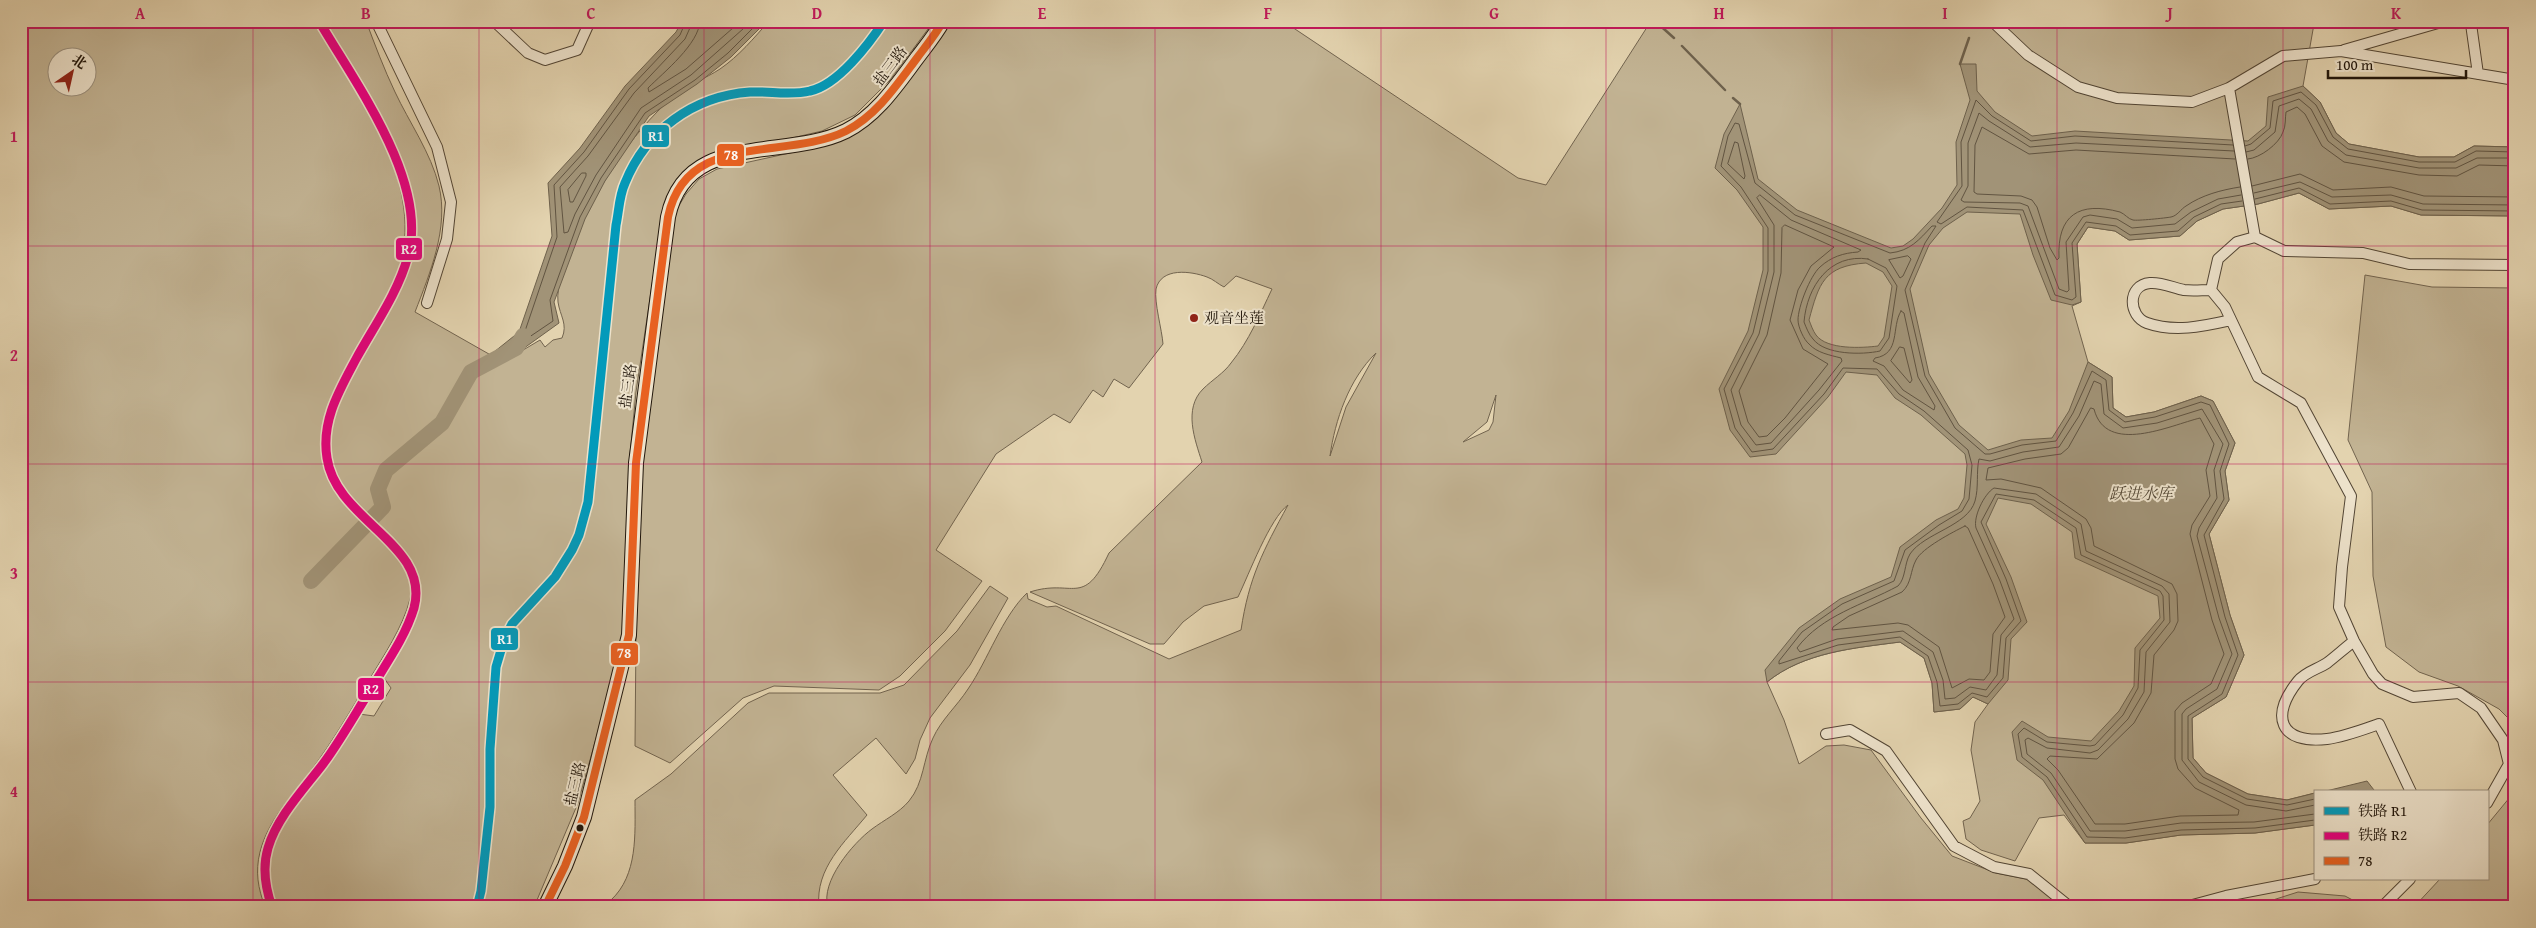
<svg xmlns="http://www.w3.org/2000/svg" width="2536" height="928" viewBox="0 0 2536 928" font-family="'Gentium Book Plus','Noto Serif SC',serif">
<rect width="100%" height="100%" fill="#e3d3af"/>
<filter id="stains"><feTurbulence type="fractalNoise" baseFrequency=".004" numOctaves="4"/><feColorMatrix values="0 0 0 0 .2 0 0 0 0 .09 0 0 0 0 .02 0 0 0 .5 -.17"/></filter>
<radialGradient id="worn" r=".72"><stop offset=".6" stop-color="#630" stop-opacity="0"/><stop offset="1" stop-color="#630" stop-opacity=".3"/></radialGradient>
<path fill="#c2b393" stroke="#72644f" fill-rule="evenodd" d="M21,21H316C358,93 429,187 397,274C381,316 352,354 332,395C326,412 321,428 321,446C322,467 332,489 346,504C369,530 422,557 410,599C403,627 384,655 369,680C351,710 333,741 312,769C293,795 268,820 260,852C255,872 258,888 265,907H21ZM58,58H88V88H58Z
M322,21H366C375,45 384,69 395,92C409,122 431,153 439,186C449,228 430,273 415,312L503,362L540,340L545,347L553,340L562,338C568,324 560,316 558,302C556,287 566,260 572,246C596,190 627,137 674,96C688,84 705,79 720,69C739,56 754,38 769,21H934L890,80L855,115L822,131L711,157L662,218L636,392L630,454L626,620L623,642L578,803L534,907H276C272,900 271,893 269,885C259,841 297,808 320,775C335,755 347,735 359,714L374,716L391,688L382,675C396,654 413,630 418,605C432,538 331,518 328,444C327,409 353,374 369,344C385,317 405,287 411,256C427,175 361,87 322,21Z
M951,21H1283L1518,178L1546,185L1651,21H2321L2314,24L2303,86L2320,102L2336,133L2349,144L2419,157H2454L2474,146L2515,147V216L2421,215L2391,206L2329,209L2299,193L2258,204L2223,209L2197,221L2180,236L2129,240L2115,231L2088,227L2077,244L2081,302L2072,306L2088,362L2112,377L2113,408L2126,417L2154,412L2201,396L2213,401L2235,443L2225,471L2229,500L2209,534L2230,615L2244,655L2226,697L2192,718L2193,758L2206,773L2248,794L2287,800L2315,793V825L2255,833L2181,835L2126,843H2085L2064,815L2039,818L2015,861L1981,850L1966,839L1963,821L1970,818L1980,801L1971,750L1975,722L1988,704L1973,697L1960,709L1934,712L1932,683L1924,658L1900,642C1855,648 1804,652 1767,682L1784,720L1799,764L1826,746L1844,745L1871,750L1921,818L1952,856L1996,873L2036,881L2063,907H828C820,882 853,843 872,829C884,820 899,813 909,801C924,783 923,759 933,738C941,720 957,706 968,689C988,660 1002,617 1027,593L1028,599L1047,607L1056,606L1169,659L1241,630C1249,577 1263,551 1288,505C1270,518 1249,574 1238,597L1204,606L1183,622L1164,644H1150L1030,592C1073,578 1083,609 1109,553L1202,462C1195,440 1183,409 1203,389C1212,380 1224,373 1231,363C1249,341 1260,314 1272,289L1236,276L1224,287C1218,284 1213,279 1207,277C1191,271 1161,267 1156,289C1154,302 1162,330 1163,344L1129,388L1114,379L1103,397L1093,390L1070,423L1054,414L996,454L936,550L982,581L945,631L900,676L879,690L774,686L743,698L670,763L635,746L637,524L644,425L670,229L677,209L686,194L699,179L717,169L808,149L867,125L888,106ZM1376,353L1346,407L1330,456C1335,420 1349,379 1376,353ZM1496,395L1493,422L1489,430L1463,442L1487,422Z
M2365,275L2432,287L2515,288V725L2499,709L2458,686L2419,672L2386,647L2373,576L2372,492L2348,440Z
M990,586L1008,598L970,665L930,718L920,740L915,759L906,774L876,738L833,775L867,815C845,842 815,868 819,907H616L611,900C638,875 635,834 635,800L671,774L748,703L769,693H880L904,685L957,631Z
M2515,791V907H2414L2440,879H2487V825Z
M2298,892L2345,896L2366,907H2251Z"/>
<path fill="#a19377" stroke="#6e614c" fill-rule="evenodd" d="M682,21H767L731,57L697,84L649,116L605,181L585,219L554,302L559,323L520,351L494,352L519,332L552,236L548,183L580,148L625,86L676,32Z
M1960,64H1976L1977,91L1995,112L2032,136L2075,131L2248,141L2266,126L2268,97L2303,86L2320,102L2336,133L2349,144L2419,157H2454L2474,146L2515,147V216L2421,215L2391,206L2329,209L2299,193L2258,204L2223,209L2197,221L2180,236L2129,240L2115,231L2088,227L2077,244L2081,302L2072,305L2051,300L2033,255L2020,214L1967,212L1943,228L1929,245L1910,289L1929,374L1959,425L1988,450L2021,440L2052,438L2069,411L2088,362L2112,377L2113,408L2126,417L2154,412L2201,396L2213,401L2235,443L2225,471L2229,500L2209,534L2230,615L2244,655L2226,697L2192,718L2193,758L2206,773L2248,794L2287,800L2315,793V825L2255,833L2181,835L2126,843H2085L2043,780L2017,760L2012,732L2022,721L2048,737L2091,741L2119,711L2134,686L2135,648L2160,618L2158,596L2075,558L2072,532L2031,504L1998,498L1986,524L2011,577L2027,622L2011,639L2008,680L1988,704L1973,697L1960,709L1934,712L1932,683L1924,658L1900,642C1854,648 1804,652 1767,682L1765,670L1799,628L1840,599L1891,577L1900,547L1936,520L1958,509L1964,498L1967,465L1965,454L1921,415L1895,398L1877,375L1846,372L1828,397L1776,454L1750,457L1730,430L1719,389L1748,331L1763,270V227L1737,190L1715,168L1724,134L1740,104L1758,179L1797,210L1891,248L1903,246L1913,239L1942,208L1957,185L1956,142L1970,100ZM1866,263L1883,272L1892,286L1884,337L1878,346C1862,348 1827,350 1816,335C1813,331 1811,325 1809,320C1819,283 1824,266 1866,263Z
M2367,781L2374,790L2373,792H2322Z"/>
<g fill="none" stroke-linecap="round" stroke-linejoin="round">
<path stroke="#615441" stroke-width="1" d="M686,21L680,35L629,89L584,152L554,185L557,237L524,334L515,342L516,346L553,321L550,300L580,217L601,178L645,113L695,80L728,53L760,21
M693,21L685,39L634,93L588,156L560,187L564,233L568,232L575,214L596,175L641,108L691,75L752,21
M700,21C699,44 664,72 648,88L649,92L686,69L741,21
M1735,142L1738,143L1745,176L1744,179L1728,164Z
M2233,145L2075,136L2031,141L1992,116L1976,100L1961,142L1962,186L1937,222L1941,224L1967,207L2023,210L2055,295L2072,300L2076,297L2072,243L2086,222L2116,226L2130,235L2178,231L2194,217L2221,204L2242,201
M2245,146L2251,144L2270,128L2273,101L2301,92L2316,105L2333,137L2348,149L2419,162H2455L2476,151L2515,152
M2234,151L2076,143L2030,147L1989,121L1979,113L1968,143V186L1961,200L1964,202L2020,203L2028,206L2059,289L2067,292L2069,290L2066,242L2083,217L2090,215L2117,219L2132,228L2175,224L2191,212L2218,199L2241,195
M2246,152L2254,150L2275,132L2279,106L2299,99L2311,109L2328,141L2346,155L2419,168H2456L2477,158H2515
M2235,159L2076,150L2029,154L1982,127L1975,145L1974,192L1977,194L2021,196L2032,200L2037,207L2050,248L2057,260L2059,258C2057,215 2079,201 2120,212C2125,214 2128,219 2133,220C2137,221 2166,218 2171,217C2177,216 2181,209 2186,206C2202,195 2221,190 2240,187
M2248,159C2260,158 2279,144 2283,132C2286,126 2285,118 2286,112L2297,107L2305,114L2322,146L2344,162L2419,175L2457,176L2479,165L2515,166
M582,173H586V176L573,202H570L568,190Z
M2252,186L2300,174L2333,190L2391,187L2424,196L2515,197
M2254,193L2300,182L2332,197L2391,195L2423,204L2515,205
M1760,195L1791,220L1861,250L1858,252C1843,253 1831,257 1820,267C1810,276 1798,307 1798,320C1798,327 1804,340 1809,344C1817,353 1830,355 1841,358L1842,361L1819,390L1771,443L1756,445L1741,425L1731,390L1759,334L1774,272V225L1757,198Z
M2255,199L2299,188L2330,204L2391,201L2422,210L2515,211
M1785,225L1834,247L1811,266L1798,290L1790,320L1803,349L1828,364L1785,418L1767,436L1759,437L1748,422L1739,391L1767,335L1781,273L1782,228Z
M1908,256L1911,259L1903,276L1900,278L1889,260Z
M1868,259L1886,268L1897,286L1889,338L1880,351C1862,355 1825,355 1813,339C1809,335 1806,327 1804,322C1807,286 1830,253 1868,259Z
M1901,311L1904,313L1918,377L1935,406L1934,410L1903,390L1884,366L1873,361L1875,358C1901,354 1891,327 1901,311Z
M1900,347L1904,348L1912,380L1910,383L1891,361Z
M2091,408L2094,409C2106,456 2171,425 2200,418L2214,444L2206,470L2210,496L2192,525L2190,534L2212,620L2224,654L2211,684L2182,703L2175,711V759L2178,769L2195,788L2239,810L2238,815L2180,816L2125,824H2095L2058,770L2047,759L2050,756L2097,759L2134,723L2151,693L2154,655L2174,630L2178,621L2177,594L2172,584L2094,546L2091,528L2086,519L2041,488L2001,479L1986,480L1988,468L2025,459L2061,454L2068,448Z
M1965,526L1968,528L1993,584L2005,617L1993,634L1990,672L1984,680L1969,679L1952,688L1939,647L1908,625L1898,623L1832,630L1833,627L1849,616L1902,592C1912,583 1910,571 1916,560C1922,548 1953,532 1965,526Z
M2315,799L2287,805L2247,799L2203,777L2188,759V716L2222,694L2238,655L2225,617L2204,535L2224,499L2220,471L2229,444L2210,405L2201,402L2155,417L2125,422L2109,410L2106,380L2092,371L2073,413L2056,441L2022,445L1990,454H1985L1955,428L1925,376L1905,290L1925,243L1936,226H1932C1919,240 1910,251 1890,253L1795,215L1755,183L1739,124L1735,123L1728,136L1721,166L1741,187L1768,228V271L1753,333L1724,389L1735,428L1752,452L1773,449L1824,394L1843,368L1877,369L1899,394L1924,411L1968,450L1972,465L1969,499L1962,511L1939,525L1905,550L1894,581L1842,604L1802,632L1779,661V664L1838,645L1900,637L1928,656L1937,682L1940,706L1958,704L1972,693L1987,697L2003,678L2006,638L2021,621L2006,579L1981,522L1996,494L2034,500L2076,528L2081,555L2160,591L2163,596L2164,620L2140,650L2138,688L2123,715L2095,745L2090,746L2047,742L2024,728L2018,734L2022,757L2047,777L2087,837L2125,838L2181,830L2255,828L2315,820
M2315,805L2286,811L2246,805L2199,782L2182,760V714L2186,709L2217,689L2232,654L2219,618L2197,536L2199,528L2217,498L2214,470L2223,444L2202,409L2157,423L2123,428L2104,414L2101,384L2094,381L2079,416L2059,447L2023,452L1990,461L1979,459C1976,472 1979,487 1975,501C1968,526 1924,533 1910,554C1904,564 1906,578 1898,586C1863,605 1822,615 1797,648L1800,652L1837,639L1903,631L1933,652L1943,680L1945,699L1955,698L1970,687L1986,690L1997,675L2001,635L2014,619L2000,581L1976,528C1973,517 1984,494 1994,488L2036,494L2081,524L2086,551L2162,586L2169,594L2170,622L2146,652L2144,692L2128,719L2098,750L2090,753L2047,748L2028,738L2025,740L2027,754L2051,773L2090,831H2125L2181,823L2254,822L2315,814"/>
<path stroke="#6e614c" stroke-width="2.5" d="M1655,21L1674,38
M1973,26L1974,21
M1682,46L1725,90
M1960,64L1969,38
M1733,98L1740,104"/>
<path stroke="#a19377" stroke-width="16" d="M311,581L383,507L378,489L386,470L442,423L471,372L516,348L523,336"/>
<defs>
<path id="minor" d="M376,21L437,147L451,202L447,239L427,303
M494,21L528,53L545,60L577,50L590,21
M1992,21L2028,55L2078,87L2117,98L2192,102L2229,88L2283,56L2341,51L2515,80
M2463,21L2471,24L2478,74
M2344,50L2445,21
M2229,88L2255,237
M2211,290C2202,290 2193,291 2184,290C2174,288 2161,282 2150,283C2127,285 2128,316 2147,323C2175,333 2204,326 2231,320
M2354,641C2345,648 2336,656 2327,663C2318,669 2305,672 2298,681C2270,716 2279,744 2327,739C2344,737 2362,730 2379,724L2411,792
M1826,734L1850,730L1886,751L1954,846L1994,867L2029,874L2070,907
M2487,803L2509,764L2503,740L2481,708L2459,693L2413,697L2382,684L2373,674L2354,641L2339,607L2342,567L2351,496L2301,403L2258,377L2225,307L2211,290L2218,259L2237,242L2255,237L2284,251L2363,253L2409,264L2515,265
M2185,907L2226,896L2315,879
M2376,907L2385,904L2410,879"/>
<path id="secondary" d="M545,907L565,866L584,817L629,635L636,463L668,217C686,130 785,161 846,131C877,115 896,86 917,58C926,46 936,34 943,21"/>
</defs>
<use href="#minor" stroke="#524534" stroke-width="12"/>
<use href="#secondary" stroke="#21160b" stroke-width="16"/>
<use href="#minor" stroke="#ede2cb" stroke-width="10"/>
<use href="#secondary" stroke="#ede2cb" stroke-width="14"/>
<defs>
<path id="bus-1" d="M545,907L565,866L584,817L629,635L636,463L668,217C686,130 785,161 846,131C877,115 896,86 917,58C926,46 936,34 943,21"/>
</defs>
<use href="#bus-1" stroke="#ede2cb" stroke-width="11"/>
<use href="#bus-1" stroke="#e86121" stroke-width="8"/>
<defs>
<path id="rail-1" d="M477,907L481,891L490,807V749L496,667L504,640L512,624L555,577L572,550L579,535L588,502L616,225C619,211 619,196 625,183C646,131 693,96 750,92C770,91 790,96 810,91C838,85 869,44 884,21"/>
<path id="rail-2" d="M272,907C265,887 262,868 268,848C277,817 304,789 323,764C340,741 354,716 369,692C385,665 405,638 414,608C431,544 336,521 327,458C321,421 339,391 356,359C374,326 398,293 408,256C429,182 355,83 319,21"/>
</defs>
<use href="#rail-1" stroke="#ede2cb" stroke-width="12"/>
<use href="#rail-2" stroke="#ede2cb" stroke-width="12"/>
<use href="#rail-1" stroke="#039aba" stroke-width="9"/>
<use href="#rail-2" stroke="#e5007d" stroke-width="9"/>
</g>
<path fill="none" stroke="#c2185b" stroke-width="1" stroke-opacity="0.55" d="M253,21V907M479,21V907M704,21V907M930,21V907M1155,21V907M1381,21V907M1606,21V907M1832,21V907M2057,21V907M2283,21V907M21,246H2515M21,464H2515M21,682H2515"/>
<circle fill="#8f2418" stroke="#ede2cb" stroke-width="2" cx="1194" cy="318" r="5"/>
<circle fill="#21160b" stroke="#ede2cb" stroke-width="2" cx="580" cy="828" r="4.5"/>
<g text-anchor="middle" stroke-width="4" stroke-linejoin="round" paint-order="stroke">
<g font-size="15" fill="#21160b" stroke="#ede2cb">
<text transform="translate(890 66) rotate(-53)" y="5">盐三路</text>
<text transform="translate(628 386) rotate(-82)" y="5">盐三路</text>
<text transform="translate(575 784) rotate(-76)" y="5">盐三路</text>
</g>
<g font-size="15" fill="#21160b" stroke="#ede2cb" text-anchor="start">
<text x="1204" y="323">观音坐莲</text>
</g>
<g font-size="16" font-style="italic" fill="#544836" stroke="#ede2cb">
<text x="2141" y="499">跃进水库</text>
</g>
</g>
<g stroke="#ede2cb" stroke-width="2">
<rect x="641" y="124" width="29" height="24" rx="5" fill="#039aba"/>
<rect x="716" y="143" width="29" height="24" rx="5" fill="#e86121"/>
<rect x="395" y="237" width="28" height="24" rx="5" fill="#e5007d"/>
<rect x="490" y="627" width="29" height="24" rx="5" fill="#039aba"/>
<rect x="610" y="642" width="29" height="24" rx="5" fill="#e86121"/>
<rect x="357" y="677" width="28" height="24" rx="5" fill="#e5007d"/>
</g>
<g font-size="14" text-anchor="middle" font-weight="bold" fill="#fff">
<text x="656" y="141">R1</text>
<text x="731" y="160">78</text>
<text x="409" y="254">R2</text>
<text x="505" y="644">R1</text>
<text x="624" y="658">78</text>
<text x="371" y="694">R2</text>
</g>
<rect width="2536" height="928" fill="none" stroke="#e3d3af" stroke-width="55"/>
<rect x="2314" y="790" width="175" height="90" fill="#ede2cb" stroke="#9b907e"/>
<rect x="2324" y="807" width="25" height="8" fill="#039aba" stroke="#9b907e"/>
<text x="2358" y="816" font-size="15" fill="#21160b">铁路 R1</text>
<rect x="2324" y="832" width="25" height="8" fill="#e5007d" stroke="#9b907e"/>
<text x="2358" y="840" font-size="15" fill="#21160b">铁路 R2</text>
<rect x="2324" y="857" width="25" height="8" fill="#e86121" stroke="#9b907e"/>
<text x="2358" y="866" font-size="15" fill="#21160b">78</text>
<g transform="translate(72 72) rotate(34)"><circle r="24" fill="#ede2cb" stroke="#9b907e"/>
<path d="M0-4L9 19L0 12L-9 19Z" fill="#8f2418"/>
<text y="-8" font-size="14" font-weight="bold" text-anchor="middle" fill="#21160b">北</text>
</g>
<path d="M2328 70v8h138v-8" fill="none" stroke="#21160b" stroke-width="2.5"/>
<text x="2336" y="70" font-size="15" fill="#21160b" stroke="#ede2cb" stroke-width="4" paint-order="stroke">100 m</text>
<rect x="28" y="28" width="2480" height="872" fill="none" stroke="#c2185b" stroke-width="2"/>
<g font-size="16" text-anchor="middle" font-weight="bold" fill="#c2185b">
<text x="140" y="19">A</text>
<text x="366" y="19">B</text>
<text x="591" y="19">C</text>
<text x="817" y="19">D</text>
<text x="1042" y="19">E</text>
<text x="1268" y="19">F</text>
<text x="1494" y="19">G</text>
<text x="1719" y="19">H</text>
<text x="1945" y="19">I</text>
<text x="2170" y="19">J</text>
<text x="2396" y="19">K</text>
<text x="14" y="142">1</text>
<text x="14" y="361">2</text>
<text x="14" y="579">3</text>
<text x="14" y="797">4</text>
</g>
<rect width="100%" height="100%" filter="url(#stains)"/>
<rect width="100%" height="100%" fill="url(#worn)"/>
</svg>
